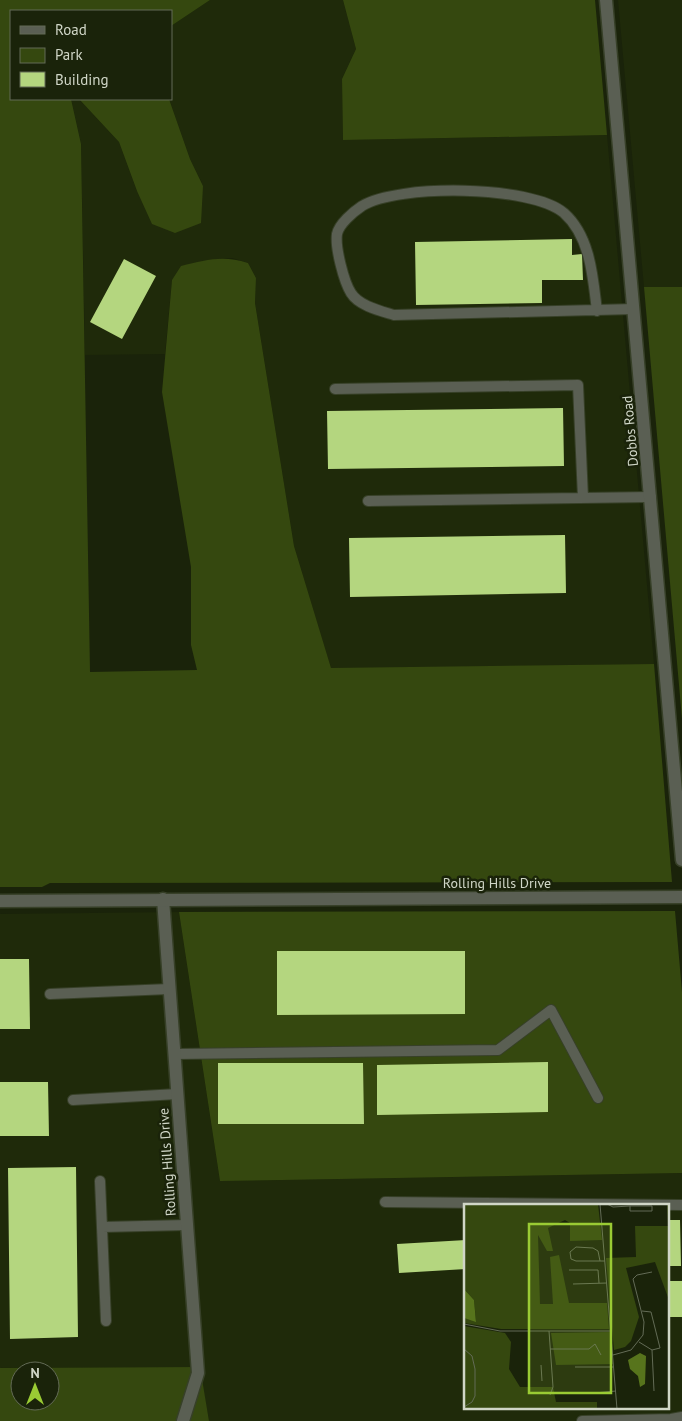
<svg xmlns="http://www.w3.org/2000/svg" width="682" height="1421" viewBox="0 0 682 1421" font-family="'PT Sans',sans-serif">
<rect width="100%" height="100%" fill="#1a230a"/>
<path fill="#1f2a0a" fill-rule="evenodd" d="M210,0H343L356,49L342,79L343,140L607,135L654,664L331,669L294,546L255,303L256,278L248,263L232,258L209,260L172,280L165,354L85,355L81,144L71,99H79L119,142L137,191L203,186L190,159L169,99H171V26Z
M618,0H682V287H644Z
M179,912L220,1181L682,1173V1421H209L199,1367L0,1368V914ZM466,1205H668V1407H466Z"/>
<path fill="#35480f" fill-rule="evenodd" d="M0,0H210L171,26V11H11V99H71L81,144L90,672L197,670L191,645V567L162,392L172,280L181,266C206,260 223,255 248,263L256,278L255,303L294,546L331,668L654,664L672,882L50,883L42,887H0Z
M343,0H595L607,135L343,140L342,79L356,49Z
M79,99H169L190,159L203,186L201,223L175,233L152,224L137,191L119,142Z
M644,287H682V719Z
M675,911L682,992V1173L220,1181L179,912Z
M200,1367L209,1421H0V1368ZM20,1371H50V1401H20Z"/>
<path fill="#b4d67f" d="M572,239V255L582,254L583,280H542V303L416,305L415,242Z
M124,259L156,276L122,339L90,322Z
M563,408L564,466L328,469L327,411Z
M565,535L566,593L350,597L349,538Z
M277,951H465V1014L277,1015Z
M0,959H29L30,1029H0Z
M548,1062V1112L377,1115V1065Z
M218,1063H363L364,1124H218Z
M0,1082H48L49,1136H0Z
M76,1167L78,1337L10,1339L8,1168Z
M668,1220H680L681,1266H668Z
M466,1240V1269L399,1273L397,1244Z
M668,1281H682V1317H668Z"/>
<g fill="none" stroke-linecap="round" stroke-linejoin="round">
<defs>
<path id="service" d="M597,311C593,279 591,237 564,213C531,185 398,184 362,206C353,212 339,224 337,234C335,248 344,282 351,293C359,306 381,311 394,315L634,309
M335,389L578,385L583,498
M368,501L651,497
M50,994L169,989
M174,1054L498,1050L551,1010L598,1098
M73,1100L177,1094
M100,1181L106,1321
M385,1202L682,1205
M102,1227L187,1225
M582,1421L671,1419L682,1417"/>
<path id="minor" d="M163,899L198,1373L183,1421"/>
<path id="tertiary" d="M606,0L682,860
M0,901L682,897"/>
</defs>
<use href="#service" stroke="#374028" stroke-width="12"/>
<use href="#minor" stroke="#374028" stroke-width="15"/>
<use href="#tertiary" stroke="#374028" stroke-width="15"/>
<use href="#service" stroke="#5a5f53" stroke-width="10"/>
<use href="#minor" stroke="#5a5f53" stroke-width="12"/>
<use href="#tertiary" stroke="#5a5f53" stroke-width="12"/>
</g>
<g text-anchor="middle" stroke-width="5" stroke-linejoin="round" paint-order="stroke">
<g font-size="14" fill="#d0d6c7" stroke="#1a230a">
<text transform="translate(630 431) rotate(-95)" y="5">Dobbs Road</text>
<text x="497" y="888">Rolling Hills Drive</text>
<text transform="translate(167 1162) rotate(-94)" y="5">Rolling Hills Drive</text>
</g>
</g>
<g transform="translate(464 1204)">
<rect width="205" height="205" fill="#1a230a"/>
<path d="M0,0H134L138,36L106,37V19L101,16L84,24L89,47H83L74,31L76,100H89L86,53L95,51L105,99H143L145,125H37L0,119V114L12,117L10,96L0,85ZM203,0H205V96L191,58L162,64L175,113L167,137L161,143L150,146L142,54L172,53L171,22H204ZM0,122L41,129L47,138L45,165L56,183H89L92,198H133V205H0ZM146,128L149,160L92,161L87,129Z" fill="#35480f"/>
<path d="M0,85L10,96L12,118L0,114ZM176,149L182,152L181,180L176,183L174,172L166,165L164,156Z" fill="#57741c"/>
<path fill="none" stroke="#636b56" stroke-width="1" d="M136,0L153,205M143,0L149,3L166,2H188V7H166V2M136,57L134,47L129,44L112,43L106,48L107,55L112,57H141M105,66H134L135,79M109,80L143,79M0,120L36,127H147M85,127L89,183L86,191M175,138L188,146L196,144L187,108L178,107M0,145L8,152L11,165V192L8,198L0,203M86,145H125L131,140L137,151M188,146L190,187M149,151L167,146L179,131L180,118L169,75L173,71L188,68M77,161L78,177M111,163H150M130,189L152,187"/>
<path fill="#9acb34" fill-opacity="0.15" stroke="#9acb34" stroke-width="2.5" d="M65,20H147V189H65Z"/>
<rect width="205" height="205" fill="none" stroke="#d0d6c7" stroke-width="2.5"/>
</g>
<rect x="10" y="10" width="162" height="90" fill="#1a230a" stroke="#636b56"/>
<rect x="20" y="26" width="25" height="8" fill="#5a5f53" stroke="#636b56"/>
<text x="55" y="35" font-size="15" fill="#d0d6c7">Road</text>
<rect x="20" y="48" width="25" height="15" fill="#35480f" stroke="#636b56"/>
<text x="55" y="60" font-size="15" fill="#d0d6c7">Park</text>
<rect x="20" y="72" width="25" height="15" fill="#b4d67f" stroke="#636b56"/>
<text x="55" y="85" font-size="15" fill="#d0d6c7">Building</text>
<g transform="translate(35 1386)"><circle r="24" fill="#1a230a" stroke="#636b56"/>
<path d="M0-4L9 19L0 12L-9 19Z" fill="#9acb34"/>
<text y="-8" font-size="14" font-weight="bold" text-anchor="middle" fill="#d0d6c7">N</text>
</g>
</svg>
